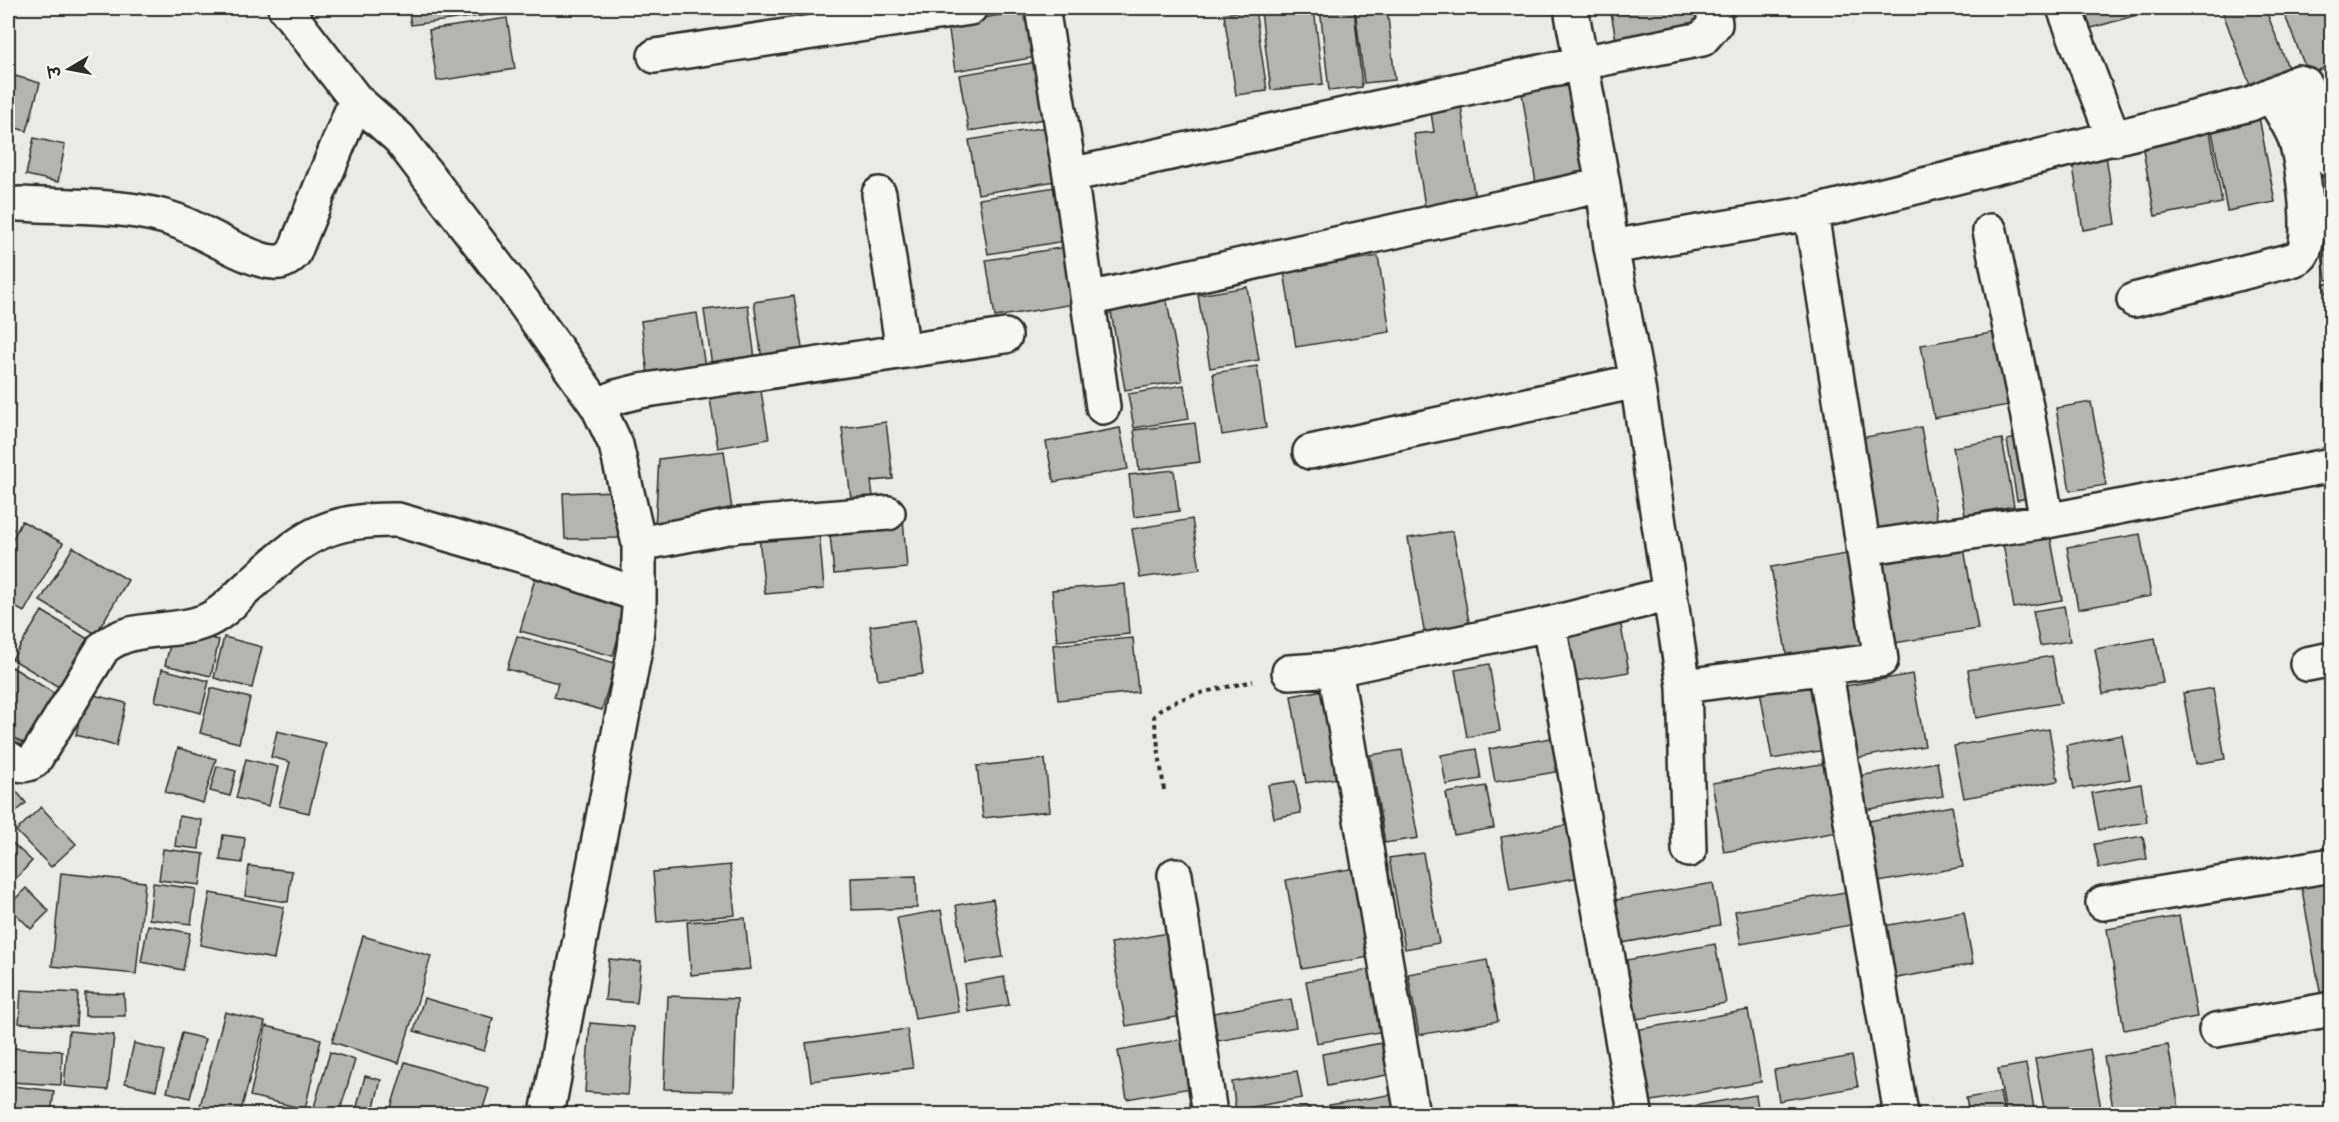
<svg xmlns="http://www.w3.org/2000/svg" width="2339" height="1122" viewBox="0 0 2339 1122" font-family="'Shantell Sans','Playpen Sans Deva',sans-serif">
<rect width="100%" height="100%" fill="#eaeae6"/>
<filter id="ink" filterUnits="userSpaceOnUse"><feTurbulence type="fractalNoise" baseFrequency=".0167" numOctaves="2"/><feDisplacementMap in="SourceGraphic" scale="12" xChannelSelector="R" yChannelSelector="G"/><feConvolveMatrix kernelMatrix="1 2 1 2 8 2 1 2 1" color-interpolation-filters="sRGB"/></filter>
<g filter="url(#ink)">
<path fill="#b4b4b1" stroke="#2b2b2b" stroke-width="1.5" d="M408,8H501L502,13L411,25Z
M1295,8H1314L1323,84L1271,90L1261,12Z
M1320,8H1354L1362,87L1329,91Z
M1355,8H1387L1395,80L1364,83Z
M1610,8H1700L1704,29L1617,45Z
M2082,8H2161L2088,29Z
M2221,8H2265L2291,75L2252,90Z
M2282,8H2332V65L2308,74Z
M1035,9L1042,56L955,71L948,24Z
M1255,9L1267,91L1236,95L1224,14Z
M507,18L515,69L437,81L429,30Z
M1043,61L1051,118L969,131L959,75Z
M8,74L40,83L27,131L8,126Z
M2332,77V116L2318,83Z
M1574,85L1588,176L1536,184L1522,93Z
M1459,93L1476,206L1426,214L1414,134L1434,132L1429,99Z
M2259,117L2275,202L2227,211L2211,126Z
M1053,126L1062,180L978,194L969,140Z
M2209,126L2222,203L2155,216L2141,139Z
M34,138L65,145L58,182L26,175Z
M2106,155L2116,224L2083,230L2072,160Z
M1062,186L1070,240L988,254L979,199Z
M2332,225V279L2326,280L2318,227Z
M1072,246L1080,303L995,317L986,260Z
M1378,256L1390,332L1296,347L1284,271Z
M2332,283V322L2324,284Z
M1247,287L1259,360L1210,368L1198,295Z
M1165,291L1182,381L1125,390L1109,301Z
M794,296L804,361L763,367L754,302Z
M748,305L756,367L713,373L704,310Z
M697,313L706,375L649,382L641,321Z
M2002,331L2015,404L1934,418L1921,345Z
M1257,366L1266,428L1222,435L1213,373Z
M759,379L769,439L718,448L708,387Z
M1184,385L1189,419L1134,428L1128,394Z
M2091,402L2106,485L2070,491L2056,408Z
M886,422L893,479L871,481L874,504L852,507L842,428Z
M1195,423L1200,462L1139,470L1134,430Z
M1921,427L1938,524L1871,536L1854,439Z
M1120,428L1128,469L1054,482L1046,442Z
M2027,436L2038,496L2017,500L2007,440Z
M2002,439L2014,506L1965,515L1953,447Z
M724,451L733,518L655,528L659,459Z
M1174,470L1179,511L1134,517L1129,475Z
M618,491L619,538L565,539L563,493Z
M903,518L907,568L834,574L829,525Z
M1192,519L1200,569L1140,578L1132,529Z
M22,521L63,543L24,612L8,603V548Z
M8,526L13,529L8,539Z
M2049,529L2062,600L2014,608L2002,537Z
M819,531L824,589L765,594L759,537Z
M1453,531L1470,628L1425,636L1408,538Z
M2140,534L2151,596L2078,609L2067,547Z
M1963,542L1978,629L1889,644L1874,558Z
M73,547L128,580L96,634L40,601Z
M1852,553L1870,654L1789,669L1771,567Z
M536,575L628,601L613,656L520,631Z
M1125,584L1129,634L1057,641L1052,590Z
M2064,606L2070,641L2040,646L2033,611Z
M42,611L101,647L72,695L12,659Z
M915,620L923,674L878,680L870,626Z
M1620,620L1629,672L1572,682L1563,630Z
M174,629L219,640L211,676L165,665Z
M517,636L615,663L602,710L554,697L558,683L507,669Z
M224,637L262,647L252,688L214,678Z
M1133,638L1138,692L1058,700L1053,645Z
M2155,638L2163,683L2103,694L2095,649Z
M2052,656L2061,703L1976,718L1968,670Z
M1489,664L1500,731L1467,737L1455,670Z
M12,667L68,702L38,752L8,734V674Z
M162,669L209,681L201,713L155,701Z
M1912,674L1925,746L1851,759L1839,687Z
M1820,680L1832,749L1772,759L1760,691Z
M211,688L250,698L239,743L200,733Z
M2213,688L2225,759L2196,764L2183,693Z
M1323,690L1338,778L1306,783L1291,696Z
M86,693L126,703L116,746L76,735Z
M2049,729L2058,781L1964,798L1954,746Z
M277,731L326,743L309,813L279,806L290,762L271,757Z
M2122,735L2130,779L2074,789L2066,745Z
M1556,737L1562,771L1495,782L1489,749Z
M178,748L216,759L203,803L165,792Z
M1476,749L1481,779L1446,785L1441,755Z
M1402,750L1418,838L1385,843L1370,755Z
M246,759L278,767L269,806L236,798Z
M1045,759L1050,811L983,818L977,766Z
M1937,762L1943,796L1865,810L1859,776Z
M1826,763L1838,832L1724,852L1712,783Z
M217,766L236,771L230,796L210,791Z
M8,781L26,803L8,819Z
M1295,781L1301,813L1274,818L1268,785Z
M2141,784L2147,822L2099,830L2092,793Z
M1486,786L1494,828L1454,835L1446,793Z
M1952,806L1963,867L1879,882L1868,821Z
M41,807L76,844L51,867L16,831Z
M179,816L202,820L199,849L175,846Z
M1572,824L1581,877L1510,890L1501,837Z
M223,835L245,838L242,863L220,860Z
M2143,836L2147,859L2099,868L2094,844Z
M8,839L32,861L8,887Z
M163,849L204,854L200,885L159,880Z
M1423,853L1439,943L1405,949L1389,858Z
M730,865L735,915L657,922L653,872Z
M249,866L292,871L288,902L245,896Z
M1355,868L1370,957L1302,969L1286,880Z
M61,873L145,882L136,974L52,966Z
M916,876L917,908L852,910L851,878Z
M2332,879V996L2321,997L2301,884Z
M153,883L196,889L191,924L149,919Z
M1713,883L1720,925L1622,943L1615,900Z
M26,888L49,911L31,929L8,906Z
M1845,892L1851,925L1741,944L1735,911Z
M210,893L284,907L274,959L200,945Z
M993,899L1003,957L966,963L956,905Z
M941,910L959,1012L915,1019L897,918Z
M1964,912L1973,964L1886,980L1877,927Z
M2179,916L2197,1017L2124,1030L2107,929Z
M745,918L750,969L691,975L687,922Z
M148,925L190,933L183,970L141,962Z
M1173,932L1188,1015L1126,1026L1111,943Z
M363,936L431,956L399,1063L332,1042Z
M1715,944L1726,1003L1631,1020L1621,961Z
M609,959L641,962L637,1003L605,1000Z
M1487,960L1498,1021L1419,1035L1408,974Z
M1385,967L1396,1029L1317,1043L1306,981Z
M1004,977L1009,1005L968,1012L964,984Z
M21,990L78,993L76,1026L19,1023Z
M85,993L124,994L125,1016H85Z
M668,996L737,999L734,1091L664,1089Z
M424,998L493,1018L484,1051L414,1031Z
M1291,999L1296,1027L1218,1041L1213,1013Z
M1748,1010L1761,1082L1647,1102L1635,1030Z
M225,1012L265,1022L240,1114H216L199,1110Z
M590,1023L634,1027L628,1095L585,1092Z
M266,1026L321,1039L305,1109L250,1096Z
M907,1029L913,1068L811,1081L806,1043Z
M69,1031L114,1035L108,1090L64,1086Z
M182,1033L205,1039L190,1098L167,1092Z
M1188,1038L1197,1087L1127,1099L1118,1051Z
M134,1043L165,1051L156,1090L125,1083Z
M1382,1043L1387,1075L1327,1086L1322,1054Z
M2168,1045L2180,1114H2114L2104,1057Z
M11,1048L62,1051L61,1085L9,1082Z
M2090,1049L2102,1114H2045L2035,1059Z
M330,1052L355,1060L339,1114H312Z
M1852,1056L1858,1087L1779,1101L1774,1070Z
M405,1062L489,1089L481,1114H389Z
M2026,1064L2035,1114H2006L1998,1069Z
M1297,1071L1302,1098L1236,1110L1232,1082Z
M365,1076L381,1080L372,1114H355Z
M13,1086L54,1091L51,1114H9Z
M2000,1092L2004,1114H1969L1966,1098Z
M1394,1094L1398,1114H1330L1329,1105Z
M1756,1095L1759,1114H1689L1687,1107Z
M1883,1105L1885,1114H1830Z
M123,1106L154,1114H121Z
M91,1107L112,1113V1114H89Z
M1309,1107L1311,1114H1268Z"/>
<g fill="none" stroke-linecap="round" stroke-linejoin="round">
<defs>
<path id="minor" d="M285,8L356,100L399,138L512,286L598,407L616,445L639,544V608L635,649L547,1114
M1042,8L1070,175L1103,407
M1571,8L1603,185L1611,247L1637,381L1684,686L1689,850
M2064,8L2114,139
M655,56L970,8
M1070,175L1581,63L1702,39L1715,24L1713,8
M879,194L903,351
M19,204C67,207 133,204 177,221C201,230 252,262 274,262C283,263 288,259 294,253L356,100
M1990,231L2025,401L2047,521
M1611,247L1811,213L2250,104L2298,82L2305,84L2332,161
M1088,299L1603,185
M2134,300L2292,260C2297,258 2301,257 2303,252C2313,235 2302,155 2294,136C2288,122 2279,108 2271,95
M598,407L616,397L640,391L1005,336
M1310,452L1637,381
M639,544L738,525L888,513
M1863,548L2047,521L2332,465
M1549,624L1635,1112
M2307,664L2332,659
M1825,668L1901,1114
M1335,669L1412,1114
M1289,672L1335,669L1549,624L1669,594
M1684,686L1881,660L1811,213
M8,758C17,764 23,768 34,761L103,648C133,623 169,635 203,622C220,616 233,601 246,589C301,539 321,519 398,520L534,559L639,595
M1175,875L1210,1114
M2103,903L2332,865
M2216,1030L2332,1009"/>
</defs>
<use href="#minor" stroke="#2b2b2b" stroke-width="38"/>
<path stroke="#2b2b2b" stroke-width="4" stroke-dasharray="4.5 4.5" stroke-linecap="butt" d="M1164,790L1154,716C1171,695 1227,688 1253,681"/>
<use href="#minor" stroke="#f6f6f2" stroke-width="33"/>
</g>
</g>
<rect width="2339" height="1122" fill="none" stroke="#f6f6f2" stroke-width="30"/>
<rect x="15" y="15" width="2309" height="1092" fill="none" stroke="#2b2b2b" stroke-width="2" filter="url(#ink)"/>
<g transform="translate(69 69) rotate(260)" stroke="#f6f6f2" stroke-width="4.5" paint-order="stroke">
<path d="M0-4.5L10 22L0 15L-10 22Z" fill="#2b2b2b"/>
<text y="-9" font-size="16" font-weight="bold" text-anchor="middle" fill="#2b2b2b">उ</text>
</g>
</svg>
